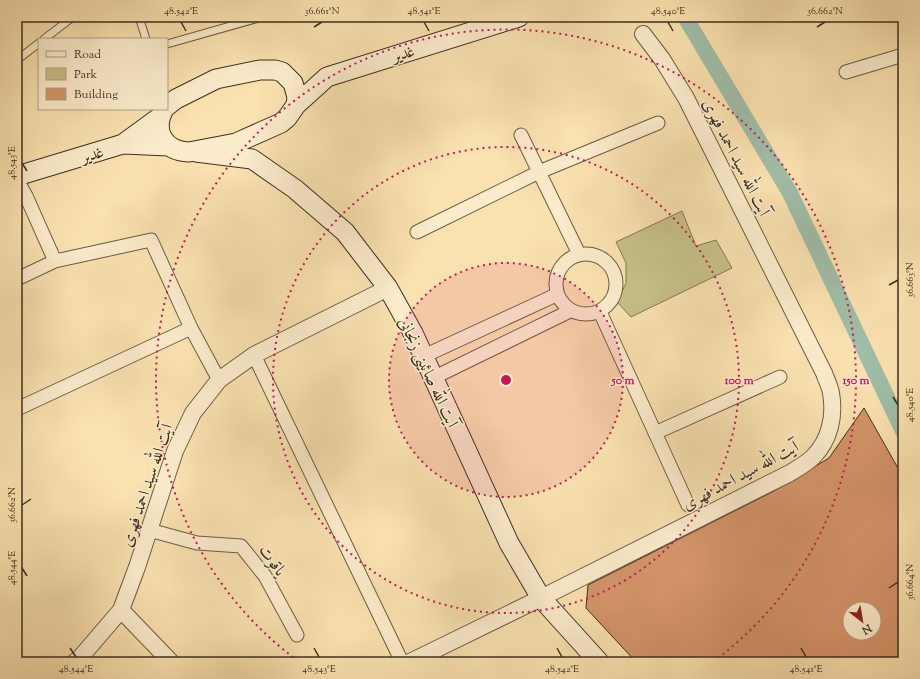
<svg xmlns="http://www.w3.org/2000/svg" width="920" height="679" viewBox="0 0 920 679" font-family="'Sorts Mill Goudy',Amiri,serif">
<rect width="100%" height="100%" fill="#fae2b0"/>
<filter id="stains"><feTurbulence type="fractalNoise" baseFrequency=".005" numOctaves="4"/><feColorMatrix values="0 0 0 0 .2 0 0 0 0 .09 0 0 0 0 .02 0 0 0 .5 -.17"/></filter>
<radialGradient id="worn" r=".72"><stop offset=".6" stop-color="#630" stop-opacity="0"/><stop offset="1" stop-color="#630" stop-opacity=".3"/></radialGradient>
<path fill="#c6c086" stroke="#817852" d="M682,211L696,246L716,240L732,268L631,317L617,302L626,283V263L616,242Z"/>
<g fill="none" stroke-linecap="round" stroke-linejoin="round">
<path stroke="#9fbea8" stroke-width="16" d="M685,17L790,193L903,431"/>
</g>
<path fill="#d49469" stroke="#3c2f1f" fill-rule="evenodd" d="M864,408L903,477V662H636L586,608L588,585L774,491L829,458ZM850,609H874V633H850Z"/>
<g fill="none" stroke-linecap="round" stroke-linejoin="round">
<defs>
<path id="service" d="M139,17L146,39
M44,39L73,17
M167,44L262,17
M17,60L39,43"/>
<path id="minor" d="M846,72L903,55
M521,135L579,254
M17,180L26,196L55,261L17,279
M417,232L539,172L658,123
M556 284a30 30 0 1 1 60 0a30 30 0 1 1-60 0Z
M55,261L151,240L191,328L219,380
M600,312L688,505
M254,355L402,662
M424,356L556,295
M433,378L570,311
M17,409L191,328
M655,433L780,377
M149,530L197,543L241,546L265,576L297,635"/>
<path id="tertiary" d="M121,610L171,662
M75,662L79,659L121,610L137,567L175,451L193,413L219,380L254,355L388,288
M410,662L541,598L790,473C798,468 807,463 813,457C830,440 835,416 831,393C830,386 826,379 824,373L686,98L662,59L643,34"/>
<path id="secondary" d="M296,105L327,77L519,17
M164,109C152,131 164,151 189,152L236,143L281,123L287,118L296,105L297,97L293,83L282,72L275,70H260L216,79L176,99L167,106
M123,144L168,146
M196,152L252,159L295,189L345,232L388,288L413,333L509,543L541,598L599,662
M17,176L123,144L160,117"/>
</defs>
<use href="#service" stroke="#6c5c43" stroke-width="9"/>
<use href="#minor" stroke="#6c5c43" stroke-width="15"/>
<use href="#tertiary" stroke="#6c5c43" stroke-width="18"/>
<use href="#secondary" stroke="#3c2f1f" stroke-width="21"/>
<path stroke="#3c2f1f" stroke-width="2.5" stroke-dasharray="1 2" stroke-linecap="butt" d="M632,17L636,22"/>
<use href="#service" stroke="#fceccc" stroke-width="7"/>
<use href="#minor" stroke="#fceccc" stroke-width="13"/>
<use href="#tertiary" stroke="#fceccc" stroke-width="16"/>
<use href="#secondary" stroke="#fceccc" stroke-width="19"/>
</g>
<path fill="none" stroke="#3c2f1f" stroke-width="1.5" d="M181,22L186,31M424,22L429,31M668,22L673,31M314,27L322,22M817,27L825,22M22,163L27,171M889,285L898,280M893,397L898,405M22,505L31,499M22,568L27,576M889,588L898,582M70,648L76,657M314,648L319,657M557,648L562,657M801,648L806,657"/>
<circle cx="506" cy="380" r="117" fill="#c2185b" fill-opacity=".12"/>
<g fill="none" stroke="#c2185b" stroke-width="2" stroke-dasharray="2 4">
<circle cx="506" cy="380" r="117"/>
<circle cx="506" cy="380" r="233"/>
<path d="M298 661A350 350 0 1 1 714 661"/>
</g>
<g text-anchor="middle" stroke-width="3" stroke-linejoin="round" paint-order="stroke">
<g font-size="17" fill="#3c2f1f" stroke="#fceccc">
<text transform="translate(403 53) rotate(-17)" y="6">غدیر</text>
<text transform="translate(92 154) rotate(-17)" y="6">غدیر</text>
<text transform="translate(737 157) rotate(63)" y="6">آیت الله سید احمد فهری</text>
<text transform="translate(429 372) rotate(65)" y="6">آیت الله صائینی زنجانی</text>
<text transform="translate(740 475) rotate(-28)" y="6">آیت الله سید احمد فهری</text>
<text transform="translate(146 485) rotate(-71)" y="6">آیت الله سید احمد فهری</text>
<text transform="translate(273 560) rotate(54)" y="6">یاقوت</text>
</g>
</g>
<circle cx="506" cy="380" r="6" fill="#c2185b" stroke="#fceccc" stroke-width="2"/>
<g font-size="12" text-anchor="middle" font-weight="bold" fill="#c2185b" stroke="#fceccc" stroke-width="3" stroke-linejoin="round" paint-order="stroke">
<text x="623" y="384">50 m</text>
<text x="739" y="384">100 m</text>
<text x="856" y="384">150 m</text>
</g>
<rect width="920" height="679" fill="none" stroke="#fae2b0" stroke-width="44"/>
<rect x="38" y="38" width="130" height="72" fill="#fceccc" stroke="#afa087"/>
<rect x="46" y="51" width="20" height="6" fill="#fceccc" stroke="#afa087"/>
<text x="74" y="58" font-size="12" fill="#3c2f1f">Road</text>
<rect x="46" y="68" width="20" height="12" fill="#c6c086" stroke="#afa087"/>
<text x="74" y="78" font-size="12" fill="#3c2f1f">Park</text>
<rect x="46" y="88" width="20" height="12" fill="#d49469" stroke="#afa087"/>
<text x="74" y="98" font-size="12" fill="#3c2f1f">Building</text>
<g transform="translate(862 621) rotate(149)"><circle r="19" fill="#fceccc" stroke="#afa087"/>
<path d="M0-3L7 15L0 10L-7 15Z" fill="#8f2418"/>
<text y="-6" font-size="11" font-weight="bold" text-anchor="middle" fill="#3c2f1f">N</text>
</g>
<rect x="22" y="22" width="876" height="635" fill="none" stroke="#3c2f1f" stroke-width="1.5"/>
<g font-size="10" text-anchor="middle" fill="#3c2f1f">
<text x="181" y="14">48.542°E</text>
<text x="322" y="14">36.661°N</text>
<text x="424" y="14">48.541°E</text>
<text x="668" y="14">48.540°E</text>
<text x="825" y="14">36.662°N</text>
<text transform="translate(11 163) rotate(-90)" y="4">48.543°E</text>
<text transform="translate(909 280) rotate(-90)" y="4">36.663°N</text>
<text transform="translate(909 405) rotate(-90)" y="4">48.540°E</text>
<text transform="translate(11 505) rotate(-90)" y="4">36.662°N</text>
<text transform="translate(11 568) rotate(-90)" y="4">48.544°E</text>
<text transform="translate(909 582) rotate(-90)" y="4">36.664°N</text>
<text x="76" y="672">48.544°E</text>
<text x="319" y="672">48.543°E</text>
<text x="562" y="672">48.542°E</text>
<text x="806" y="672">48.541°E</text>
</g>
<rect width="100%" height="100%" filter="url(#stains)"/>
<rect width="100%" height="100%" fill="url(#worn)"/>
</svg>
